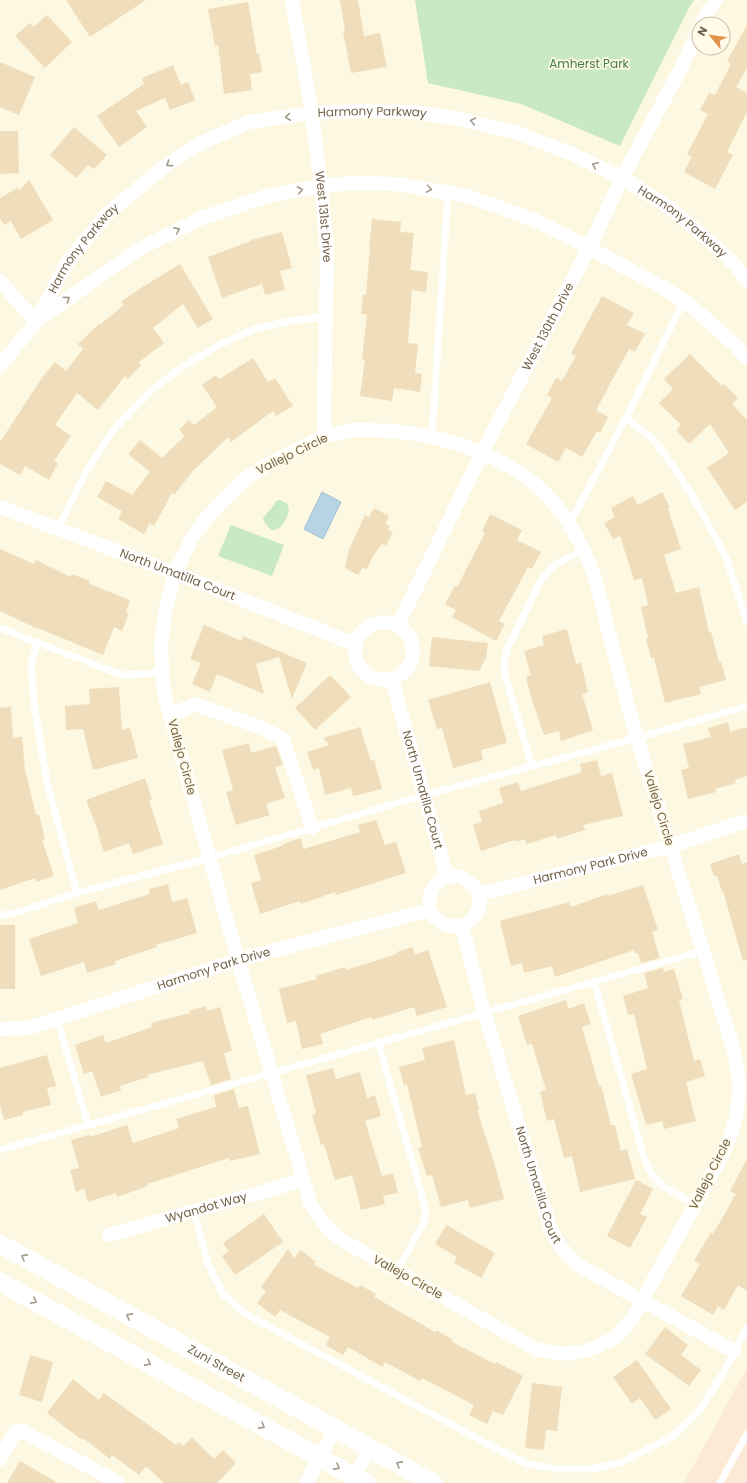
<svg xmlns="http://www.w3.org/2000/svg" width="747" height="1483" viewBox="0 0 747 1483" font-family="Poppins,sans-serif">
<rect width="100%" height="100%" fill="#fcf8e2"/>
<path fill="#fcead6" d="M747,1368V1483H684Z"/>
<path fill="#c8e9c1" d="M415,0H694L689,8L620,146L521,104L428,83Z
M280,500C282,501 284,502 286,503C293,509 285,523 280,527C277,530 274,530 271,530L265,523L263,519C267,512 273,508 276,501Z
M231,525L284,545L272,576L218,556Z"/>
<path fill="#b8d3e4" stroke="#9ec0d6" d="M322,492L341,502L323,539L304,529Z"/>
<path fill="#f0ddbb" d="M66,0H146L90,37Z
M340,0H358L364,36L380,33L387,67L351,73L343,31H345Z
M248,2L257,54H259L262,72L250,74L252,90L224,94L218,45L215,46L208,9Z
M47,15L72,42L45,68L15,36L30,23L34,27Z
M747,25V68L736,87L747,93V112L727,152L733,155L715,189L684,172L692,157L687,154L708,114L700,110L709,93L715,95L731,64L727,61Z
M0,62L35,77L19,115L0,107Z
M173,65L181,85L188,82L195,100L170,110L165,98L136,111L147,127L119,147L97,116L144,84L142,78Z
M74,127L107,155L94,169L88,165L76,178L50,155Z
M0,131H18L19,173L0,174Z
M29,180L53,220L21,239L11,221L4,225L0,218V198L19,187V191Z
M372,219L401,222L400,232L414,233L410,270L428,272L426,292L412,290L408,343L418,344L415,373L422,374L420,392L394,388L392,401L360,396L365,360H362L367,314H361L363,295H366L370,247H369Z
M282,232L292,268L280,271L285,290L265,295L262,284L222,298L208,257L251,241V240Z
M180,264L213,319L198,328L183,304L153,328L164,343L139,362L141,365L128,379L125,376L98,410L77,393L55,425L71,436L54,461L58,463L49,480L25,466L20,475L0,464V442L42,378L55,362L66,371L83,349L78,344L100,323L101,324L124,305L121,302L141,288Z
M602,296L634,313L627,325L645,334L635,352L629,349L596,410L608,417L600,433L597,431L582,457L566,448L558,462L526,444L552,398L547,395L556,378L562,381L576,356L571,353Z
M690,354L722,386L724,384L738,398L732,404L747,420V502L735,510L707,468L729,453L710,424L689,444L676,430L681,425L659,403L673,389L664,379Z
M253,358L268,382L275,378L293,406L276,416L273,411L231,442L228,437L192,472L174,495L172,493L154,526L150,523L144,534L118,519L122,511L97,497L106,481L132,495L150,472L128,454L140,440L162,458L185,436L179,430L189,420L194,425L217,407L202,385L216,375L219,379Z
M662,492L670,507L668,509L681,549L664,555L676,593L699,587L709,632H711L719,662L721,661L726,680L699,687L701,694L665,703L654,658H651L646,639L648,638L641,607L648,605L642,578L634,580L620,536L613,539L604,523L615,517L611,508L633,496L638,505Z
M374,508L389,516L385,524L390,526L388,530L393,532L386,546L382,544L373,556L367,569L362,568L358,575L345,568L349,550L365,515L369,517Z
M490,514L522,530L517,540L541,552L532,569L528,567L499,621L505,624L496,641L452,617L456,610L445,604L455,586L457,587L485,533L482,532Z
M0,549L34,564L36,560L71,577L72,574L90,581L89,584L130,600L126,612L129,613L122,631L114,627L103,655L38,628V629L0,611Z
M204,625L242,641L243,636L307,663L292,699L279,657L256,664L264,694L217,674L210,692L192,684L201,663L190,659Z
M567,629L576,664L581,663L588,692L582,694L593,730L561,741L559,731L544,735L531,697L526,677L531,675L524,651L544,645L542,636Z
M432,637L488,643L486,658L479,671L429,666Z
M330,675L351,697L315,730L295,708Z
M490,682L507,743L481,750L483,760L453,768L442,728L437,729L428,700Z
M119,687L122,730L130,728L138,758L93,770L83,729L66,730L65,706L90,704L89,689Z
M11,707L13,738L22,737L25,770L36,815H39L45,839L42,840L54,876L36,882L35,878L0,890V708Z
M728,722L730,732L747,727V776L735,780L736,783L715,789L716,792L688,799L681,770L689,768L683,744L711,737L708,728Z
M360,727L371,761L374,760L382,789L353,796L351,788L325,795L319,768L313,770L307,752L329,745L323,738Z
M249,743L251,753L276,746L283,765L275,767L285,798L266,804L270,815L236,825L226,792L233,790L222,750Z
M597,760L601,776L612,773L623,816L583,825L585,830L557,839L556,835L527,844L525,839L516,842L515,840L481,851L473,825L482,822L479,811L503,803L499,788L518,782L521,791L582,772L580,764Z
M145,778L152,799L149,800L163,844L133,854L129,843L104,852L98,834L99,833L86,800Z
M376,820L385,845L396,842L406,873L336,895L335,892L301,904L300,901L260,914L251,883L261,880L254,855L282,846V845L300,838L304,849L360,832L358,825Z
M739,854L742,864L747,862V960L743,961L723,891L722,892L717,876H714L710,864Z
M168,884L172,902L187,898L197,933L156,945L157,947L115,961L116,964L87,973L84,962L41,976L29,939L78,923L74,908L96,901L99,910L150,894L149,889Z
M643,885L658,930L652,932L660,958L641,963L638,953L636,954L634,950L555,977L552,966L524,973L522,963L511,966L500,921L569,902L571,907L607,894L608,896Z
M0,925H15V989H0Z
M412,947L415,955L428,950L447,1007L417,1016L414,1007L372,1020L371,1017L320,1034L323,1044L302,1049L296,1021L287,1023L279,989L317,979L316,976L345,967L346,970L397,954V952Z
M663,968L664,972L674,969L683,999L679,1000L694,1061L700,1059L705,1076L686,1082L696,1121L664,1129L662,1121L646,1125L631,1074L647,1069L634,1014L628,1015L623,996L648,988L644,973Z
M566,1000L568,1009L584,1003L591,1024L582,1027L599,1086L601,1085L611,1125H615L621,1151L627,1149L635,1179L580,1192L572,1156L564,1158L554,1119L547,1121L540,1092L546,1090L532,1044L527,1045L518,1016Z
M206,1006L207,1011L220,1007L232,1051L224,1053L231,1079L211,1085L203,1061L147,1075L148,1077L120,1086L121,1090L101,1097L92,1071L84,1074L75,1045L103,1035L106,1043L152,1027L151,1023L190,1013L189,1011Z
M454,1040L466,1095L475,1093L479,1109L477,1110L494,1162L504,1199L470,1208L468,1200L441,1207L432,1175L427,1176L418,1148L422,1147L407,1084L404,1085L399,1067L425,1060L422,1048Z
M47,1055L56,1086L47,1088L51,1105L23,1112V1115L4,1120L0,1105V1068Z
M333,1068L336,1079L360,1072L367,1098L375,1095L381,1116L365,1121L382,1176L393,1173L398,1193L383,1196L385,1204L361,1210L352,1175L335,1180L324,1144L321,1145L312,1115L316,1113L306,1075Z
M234,1089L239,1108L248,1106L260,1154L230,1161L229,1158L147,1184L148,1186L117,1197L116,1193L88,1202L84,1189L76,1192L70,1170L79,1168L71,1140L89,1135L90,1137L127,1125L133,1143L179,1128L176,1119L216,1107L214,1095Z
M747,1159V1291L738,1285L724,1310L718,1306L713,1315L681,1296L700,1264L694,1261L711,1232L713,1234L736,1194L730,1191Z
M636,1180L653,1189L640,1214L647,1217L630,1248L607,1236Z
M264,1214L283,1242L235,1275L222,1256L229,1251L223,1243Z
M446,1225L495,1253L481,1278L454,1263L457,1257L435,1244Z
M288,1249L294,1258L301,1250L316,1262L314,1265L358,1288L360,1285L376,1294L374,1297L435,1332L436,1330L453,1340L452,1342L495,1364L496,1362L523,1376L503,1415L493,1411L487,1424L469,1415L474,1405L422,1378L420,1381L385,1362L382,1367L348,1347L343,1355L326,1345L330,1337L280,1310L275,1317L257,1303L266,1291L261,1287Z
M665,1327L688,1345L681,1355L701,1370L689,1386L645,1354Z
M30,1355L53,1362L42,1402L19,1395Z
M637,1360L671,1409L655,1420L640,1398L632,1404L613,1377Z
M73,1379L99,1400L104,1393L176,1445L179,1442L183,1446L192,1437L214,1459L223,1450L236,1463L217,1483H164L146,1466L139,1475L112,1455L110,1459L83,1438L82,1440L47,1413Z
M532,1383L562,1387L557,1431L546,1430L544,1450L525,1448Z
M20,1461L58,1483H7Z"/>
<g fill="none" stroke-linecap="round" stroke-linejoin="round">
<path stroke="#fff" stroke-width="7" d="M626,418L654,440L673,466L693,497L718,542L727,560L747,622
M432,436L448,193
M569,525L626,418L684,301
M58,529L86,472L114,429L152,390L185,365L221,344L255,329L296,320L326,317
M0,628L121,675L162,673
M38,643L31,664L34,703L47,783L77,893
M532,766L505,675L504,665L506,652L539,584L546,574L555,564L584,551
M0,915L11,914L77,893L209,858L425,795L637,738L747,706
M594,981L644,1158L652,1175L663,1186L695,1204
M57,1018L88,1125
M378,1042L423,1199L426,1214L423,1224L397,1271
M0,1150L703,951
M194,1211L208,1264L223,1294L244,1313L495,1448L527,1464L558,1469H591L620,1463L673,1436L699,1411L722,1375L747,1328
M720,1483L747,1434"/>
<g stroke="#fff" stroke-width="14">
<path id="s1" d="M292,0L312,113L321,186L327,251L324,414L325,436"/>
<path d="M702,24L707,12L716,0"/>
<path d="M0,281L36,322"/>
<path d="M39,319L139,249L202,218L267,196L321,186L351,183L397,184L467,196L532,219L567,236L662,287L690,305L735,345L747,358"/>
<path id="s2" d="M0,366L36,322L67,263L107,214L165,166L199,144L249,122L312,113L362,111L414,112L459,119L515,132L572,154L622,178L670,208L713,244L734,264L747,281"/>
<path d="M353,430C403,429 445,436 491,457C507,465 523,473 537,486C559,505 576,533 588,560C598,583 603,608 609,633C618,668 627,703 637,738L734,1051C740,1076 741,1103 733,1128C731,1137 726,1145 723,1154L632,1319C627,1324 623,1330 618,1335C614,1339 609,1341 604,1343C582,1356 560,1356 536,1349L338,1238C326,1227 317,1217 310,1202L238,960L166,701L163,685L161,648L165,612L175,573L192,538L209,515L245,479L270,463L325,436Z"/>
<path id="s3" d="M0,507L175,573L355,644"/>
<circle cx="384" cy="651" r="29"/>
<path id="s4" d="M398,625L482,453L589,248L622,178L680,70L699,30"/>
<path id="s5" d="M392,680L447,877"/>
<path d="M170,716L195,704L264,729L283,739L312,828"/>
<path d="M458,876C501,892 472,939 442,923C437,920 432,914 429,910C429,888 436,877 458,876Z"/>
<path id="s6" d="M480,894L670,846L747,821"/>
<path id="s7" d="M462,926L484,1012L551,1230C559,1246 566,1254 578,1265L734,1351"/>
<path id="s8" d="M0,1029L27,1028L42,1024L238,960L429,910"/>
<path id="s9" d="M109,1235L304,1180"/>
<path d="M0,1459L15,1432L22,1431L119,1483"/>
<path d="M306,1483L335,1429"/>
<path d="M351,1483L370,1448"/>
</g>
<g stroke="#fff" stroke-width="19">
<path id="s10" d="M0,1244L433,1483"/>
<path d="M0,1282L366,1483"/>
</g>
</g>
<defs><path id="oneway-chevron" d="M-2-3.5L2.5 0L-2 3.5" fill="none" stroke-width="1.6" stroke-linecap="round" stroke-linejoin="round"/></defs>
<g stroke="#a49989">
<use href="#oneway-chevron" transform="translate(288 117) rotate(172)"/>
<use href="#oneway-chevron" transform="translate(473 121) rotate(-168)"/>
<use href="#oneway-chevron" transform="translate(169 164) rotate(146)"/>
<use href="#oneway-chevron" transform="translate(595 165) rotate(-155)"/>
<use href="#oneway-chevron" transform="translate(429 189) rotate(10)"/>
<use href="#oneway-chevron" transform="translate(300 190) rotate(-11)"/>
<use href="#oneway-chevron" transform="translate(177 230) rotate(-26)"/>
<use href="#oneway-chevron" transform="translate(67 299) rotate(-36)"/>
<use href="#oneway-chevron" transform="translate(24 1257) rotate(-151)"/>
<use href="#oneway-chevron" transform="translate(34 1301) rotate(29)"/>
<use href="#oneway-chevron" transform="translate(129 1316) rotate(-151)"/>
<use href="#oneway-chevron" transform="translate(148 1363) rotate(29)"/>
<use href="#oneway-chevron" transform="translate(262 1426) rotate(29)"/>
<use href="#oneway-chevron" transform="translate(399 1464) rotate(-151)"/>
<use href="#oneway-chevron" transform="translate(337 1467) rotate(29)"/>
</g>
<g text-anchor="middle" stroke-width="3.5" stroke-linejoin="round" paint-order="stroke">
<g font-size="12" fill="#477e44" stroke="#fffbe8">
<text x="589" y="68">Amherst Park</text>
</g>
<g font-size="12" fill="#736249" stroke="#fffbe8">
<text dy="4" stroke="none"><textPath href="#s2" startOffset="481">Harmony Parkway</textPath></text>
<text dy="4" stroke="none"><textPath href="#s1" startOffset="219">West 131st Drive</textPath></text>
<text dy="4" stroke="none"><textPath href="#s2" startOffset="817">Harmony Parkway</textPath></text>
<text dy="4" stroke="none"><textPath href="#s2" startOffset="145">Harmony Parkway</textPath></text>
<text dy="4" stroke="none"><textPath href="#s4" startOffset="334">West 130th Drive</textPath></text>
<text transform="translate(292 454) rotate(-26)" y="4">Vallejo Circle</text>
<text dy="4" stroke="none"><textPath href="#s3" startOffset="190">North Umatilla Court</textPath></text>
<text transform="translate(182 757) rotate(75)" y="4">Vallejo Circle</text>
<text dy="4" stroke="none"><textPath href="#s5" startOffset="114">North Umatilla Court</textPath></text>
<text transform="translate(659 808) rotate(73)" y="4">Vallejo Circle</text>
<text dy="4" stroke="none"><textPath href="#s6" startOffset="114">Harmony Park Drive</textPath></text>
<text dy="4" stroke="none"><textPath href="#s8" startOffset="223">Harmony Park Drive</textPath></text>
<text transform="translate(710 1174) rotate(-63)" y="4">Vallejo Circle</text>
<text dy="4" stroke="none"><textPath href="#s7" startOffset="270">North Umatilla Court</textPath></text>
<text dy="4" stroke="none"><textPath href="#s9" startOffset="101">Wyandot Way</textPath></text>
<text transform="translate(408 1277) rotate(29)" y="4">Vallejo Circle</text>
<text dy="4" stroke="none"><textPath href="#s10" startOffset="247">Zuni Street</textPath></text>
</g>
</g>
<g transform="translate(711 36) rotate(299)"><circle r="19" fill="#fffbe8" stroke="#c7bea8"/>
<path d="M0-3L7 15L0 10L-7 15Z" fill="#e3914a"/>
<text y="-6" font-size="11" font-weight="bold" text-anchor="middle" fill="#736249">N</text>
</g>
</svg>
